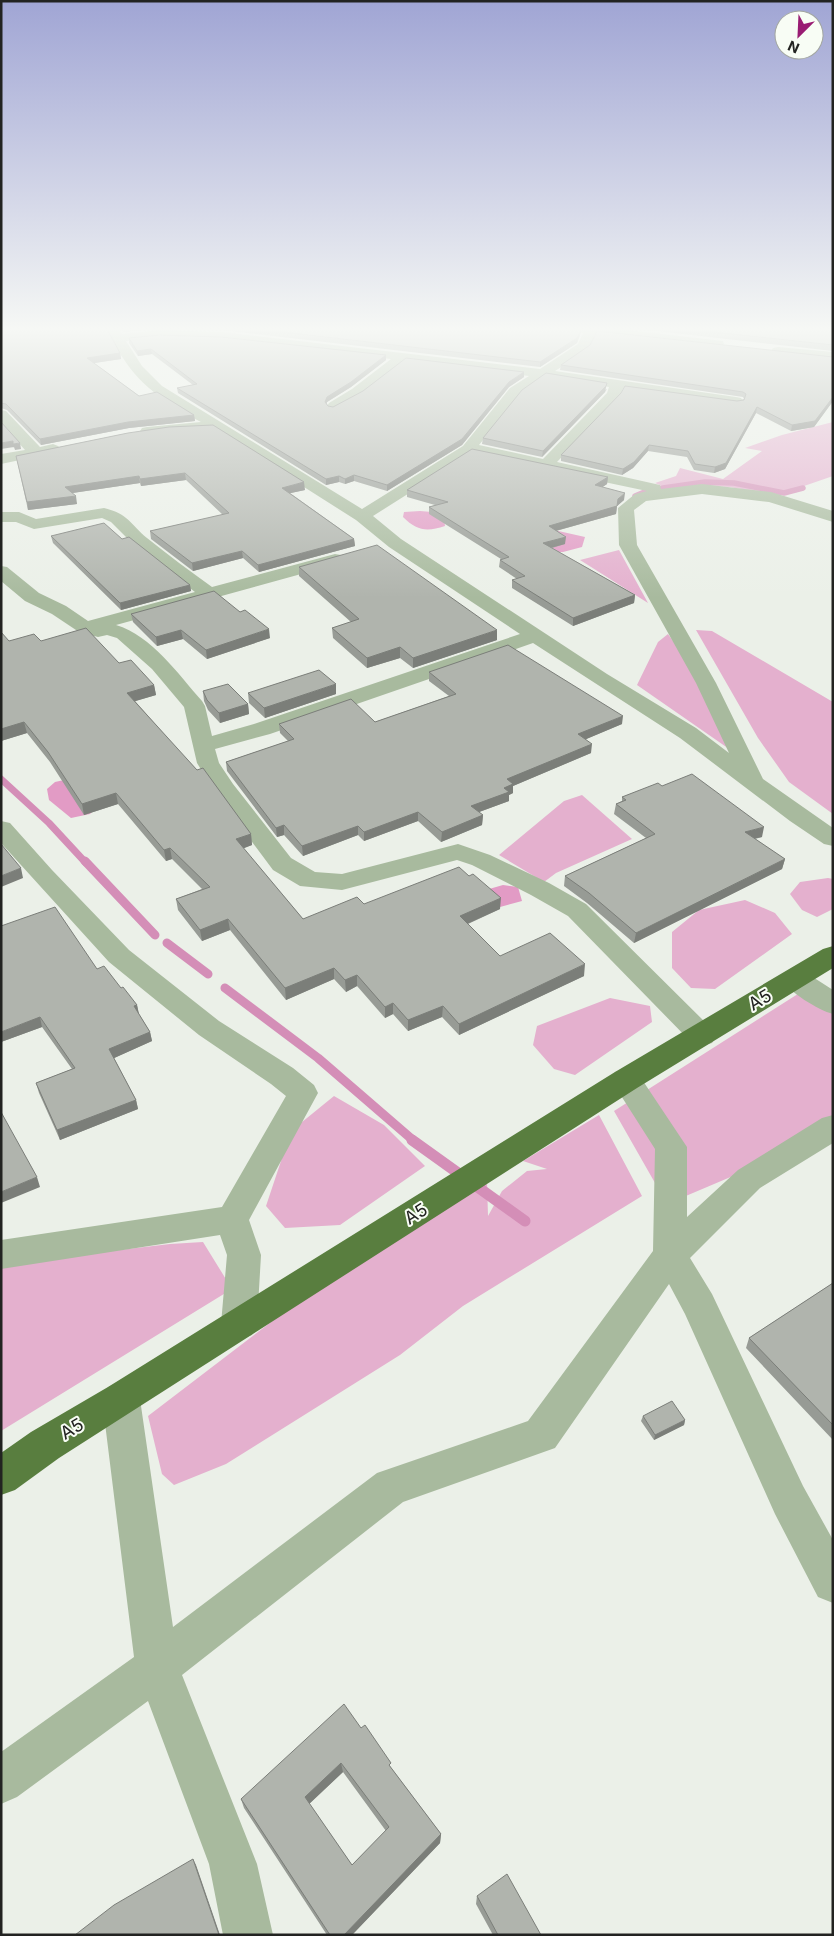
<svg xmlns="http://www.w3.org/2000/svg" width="834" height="1936" viewBox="0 0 834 1936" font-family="Inter,sans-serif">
<rect width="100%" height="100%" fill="#ebf0e8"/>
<path fill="#e4b0ce" d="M833,422V476L778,495L729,487L707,486L672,490L655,483L676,476L680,468L723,479L762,451L745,448L782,435Z
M619,550L648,603L580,560Z
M696,630L712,631L833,702V814L789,782L758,738Z
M668,634L693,669L745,760L637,685L658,642Z
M582,795L632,839L556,873L544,882L499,855L564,801Z
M828,878L833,879V909L817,917L802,910L790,894L800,882Z
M745,900L775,913L792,934L715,989L691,988L672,968V932L699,910Z
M801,992L833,1013V1117L740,1173L667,1204L614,1111Z
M610,998L650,1006L652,1022L575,1075L554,1069L533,1045L537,1026Z
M334,1096L384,1125L425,1166L340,1225L285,1228L266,1206L291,1131Z
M599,1115L642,1196L463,1306L400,1355L226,1464L174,1485L162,1474L148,1416L275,1319L487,1182L488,1216L502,1191L527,1171L547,1169L523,1161Z
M203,1242L232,1289L1,1431V1264L170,1244Z"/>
<path fill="#e29bc5" d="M420,511L432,512L444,518L445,526C427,532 417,531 403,517L404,512Z
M554,530L585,537L582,547L563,552H537Z
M73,778L104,800L90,814L71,818L49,800L47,789L55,782Z
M503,885L518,887L522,901L482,912L451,900Z"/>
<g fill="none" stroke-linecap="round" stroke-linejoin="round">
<path stroke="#d48eb7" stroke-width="5.5" d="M635,496L649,490L705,482L734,483L784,493L803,488"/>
<path stroke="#d48eb7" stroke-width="7" d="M1,779L49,823L86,863"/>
<path stroke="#d48eb7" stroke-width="9" d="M85,861L155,935
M167,943L208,974
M225,988L318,1058L414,1141"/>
<path stroke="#d48eb7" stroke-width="11" d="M412,1140L525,1221"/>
<path fill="#a8ba9e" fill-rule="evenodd" d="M106,327H118L122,334L160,330L222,332L540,369L578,344L583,333L566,331L560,327H601L723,341L724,344L718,348L595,334L589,349L555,371L736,397L741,398L743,401L741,404L736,405L623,389L619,397L557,462L660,485L661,489L702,484L771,492L833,511V522L769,502L702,494L646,501L634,510L637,545L716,683L763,779L833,828V846L824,844L790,821L680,738L533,643L270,734L215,749L219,763L233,784L291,858L315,872L342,874L458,844L490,855L549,883L586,904L712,1029L717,1036L712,1043L702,1046L692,1043L568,916L531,895L472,865L457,860L342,890L300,886L273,870L215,792L197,763L184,707L152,669L117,638L107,635L98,637L79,632L52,614L25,601L1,581V566L7,567L39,593L66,606L88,621L195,592L133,544L111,522L102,518L34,529L16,522H1V512H19L36,519L104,508C129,514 130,524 147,538C168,555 190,571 212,587L335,554L341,555L344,559L341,563L116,625C152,636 178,674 202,701L205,706L212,736L254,724L520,634L389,547L356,520L214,430L147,435L142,434L140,431L142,428L147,427L201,422C171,406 142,388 123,358C116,349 112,337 106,327ZM160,338L222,340L391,359L352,389L329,403L327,406L329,409L334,410L362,395L405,361L529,376L510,388L463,446L362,509L162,386L142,366L126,341ZM545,377L609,387L607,393L543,459L479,445L520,394ZM471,454L647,491L635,494L618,508L619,545L696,683L729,753L696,728L607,674L401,539L373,516Z
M778,347L833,352V360L773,354L771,351L773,348Z
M1,410L6,411L40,447L53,444L58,446L61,449L58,452L1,464V454L25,450L1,423Z
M1,821L10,823L52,870L129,950L219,1021L293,1068L314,1085L318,1093L249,1220L261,1255L257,1324L252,1335L239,1340L226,1335L221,1324L227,1255L220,1235L1,1269V1240L222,1207L286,1096L271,1084L199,1035L109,962L1,843Z
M795,969L805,972L833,990V1014C818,1010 789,992 781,979L785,972Z
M626,1069L637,1072L687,1147V1217L738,1170L822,1118L833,1115V1143L760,1188L690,1258L712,1294L803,1486L833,1540V1603L818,1597L775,1514L685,1314L669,1284L555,1448L403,1502L182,1675L257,1864L273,1935H223L209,1864L148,1701L17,1797L1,1804V1752L134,1657L102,1399L108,1387L121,1381L134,1387L140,1399L173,1627L377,1473L528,1421L653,1251L655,1149L611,1080L615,1072Z"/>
<path fill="#597e3f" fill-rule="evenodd" d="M833,946V968L637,1088L59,1458L15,1490L1,1495V1453L31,1432L108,1387L615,1072L823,949Z"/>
</g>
<path fill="#979b95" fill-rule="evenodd" d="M1,327L120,353L121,359L94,363L139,396L194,415L195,421L129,428L41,445L7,410L1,408Z
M120,327H565L581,330L580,335L577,343L540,367L222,330L160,328L123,332Z
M621,327H833V351Z
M129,338L386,355V360L351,387L327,402V404L328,406L333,407L524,377L509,387L462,445L387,491L354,481L345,484L339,482L326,485L178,393L177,388L193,385L152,354L138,356L129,343Z
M833,357V401L814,427L791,431L756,413L725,469L714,473L694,470L687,457L648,451L633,468L622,475L561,461V455L744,399L743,397L560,370L561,365Z
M607,389L605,392L542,457L482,444L483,438Z
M128,433L305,490L290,493L354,539L355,546L259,572L243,558L193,571L151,539L150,531L223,515L186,480L141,486L140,483L72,493L77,504L28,510L16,456Z
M608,477L607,484L602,487L624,500L617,506L616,514L556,531L565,544L552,548L635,595L634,603L573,626L512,588V580L517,579L499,567L500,560L501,559L429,514V507L435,505L407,497V490Z
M51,536L190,585L191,591L121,610L53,543Z
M299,567L497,640L413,668L400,658L367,668L333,638L332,628L351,622L299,576Z
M131,614L270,638L207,659L183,639L157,646L133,622Z
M9,641H41L119,663L154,685L156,695L135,701L251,834L252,845L243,848L303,919L364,904L500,909L468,924L500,956L584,976L459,1035L442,1017L408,1031L393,1014L385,1018L357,986L346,992L334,979L286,1000L230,930L202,941L178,910L176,899L202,889L172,859L166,861L118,804L84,815L50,762L27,733L1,741Z
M429,672L622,724L586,739L591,753L513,786V793L509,795V801L479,812L483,815L482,825L441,842L418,821L364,841L358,835L303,856L284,835L277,837L227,771L226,762L288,741L280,733L279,724L375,722L449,696L429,681Z
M203,691L248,704L249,714L220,723L208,710L204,701Z
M248,693L336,694L265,718L249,703Z
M662,786L762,837L755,839L785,859L782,869L634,943L587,903L564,886L565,876L646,838L614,814L616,804L622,801V797Z
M97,969L121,988L137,1005L139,1014L150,1032L152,1041L114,1058L136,1100L138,1109L60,1140L39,1093L36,1083L72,1069L42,1027L1,1042Z
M833,1283V1440L746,1348L749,1338Z
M643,1416L685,1420L684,1425L654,1440L641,1421Z
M361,1728L441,1834L440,1843L352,1935H327L244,1808L241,1799ZM343,1772L386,1831L352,1865L309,1804Z
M477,1896L541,1935H493L476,1904Z"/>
<path fill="#7b7e79" d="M122,327H160V328L123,332Z
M581,330L580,335L577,343L540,367V362Z
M151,349L152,354L138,356L137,351Z
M120,353L121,359L88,364L87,358Z
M386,355V360L351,387L327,402L325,407V402L327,397Z
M524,372V377L509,387L462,445L387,491V485L509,382Z
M607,383L605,392L542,457L543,451Z
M833,397V401L814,427L791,431L792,425Z
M757,407L756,413L725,469L714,473L715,467Z
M194,415L195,421L129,428L41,445L40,439L128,422Z
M13,441L14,447L1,449V443Z
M20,443L21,449L15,450L13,444Z
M649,445L648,451L633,468L622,475L623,469Z
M185,473L186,480L141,486L140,479Z
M354,475V481L345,484V479Z
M139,476L140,483L66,494L65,487Z
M339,476V482L326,485V479Z
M608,477L607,484L594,493L595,485Z
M304,482L305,490L282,495V488Z
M625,493L624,500L617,506L616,514L548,533L549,526L618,499Z
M76,496L77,504L28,510L27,502Z
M566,537L565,544L543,550V543Z
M354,539L355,546L259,572L258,565Z
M242,551L243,558L193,571L192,563Z
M190,585L191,591L121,610L120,603Z
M635,595L634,603L573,626V618Z
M269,629L270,638L207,659L206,650Z
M181,630L183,639L157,646L156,637Z
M497,630V640L413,668V658Z
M400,647V658L367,668V658Z
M336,684V694L265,718L264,708Z
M154,685L156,695L129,703L127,693Z
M248,704L249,714L220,723L219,713Z
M623,716L622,724L577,743L578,734Z
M24,722L27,733L1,741V729Z
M592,744L591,753L513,786V793L509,795V801L471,815V806L507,779Z
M116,793L118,804L84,815L82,804Z
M418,812V821L364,841V832Z
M483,815L482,825L441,842L442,832Z
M284,825V835L277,837L276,828Z
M358,826V835L303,856L302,846Z
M764,827L762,837L742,841L745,832Z
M251,834L252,845L237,851L236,839Z
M170,848L172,859L166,861L164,850Z
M785,859L782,869L634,943L636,933Z
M21,868L23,878L1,887V876Z
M501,898L500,909L460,927V916Z
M228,919L230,930L202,941L200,930Z
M585,964L584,976L459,1035V1024Z
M334,968V979L286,1000L285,988Z
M357,975V986L346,992L345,980Z
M393,1003V1014L385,1018V1007Z
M137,1005L139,1015L134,1006Z
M443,1006L442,1017L408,1031V1020Z
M40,1017L42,1027L1,1042V1032Z
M150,1032L152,1041L112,1059L109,1049Z
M136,1100L138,1109L60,1140L57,1130Z
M37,1177L40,1187L1,1203V1192Z
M685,1420L684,1425L654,1440L655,1435Z
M341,1763L343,1772L307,1806L305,1797Z
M441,1834L440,1843L352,1935H344Z
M193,1859L196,1865L220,1935H219Z"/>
<path fill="#b0b4ad" stroke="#7b7e79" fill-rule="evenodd" d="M1,327H106L120,353L87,358L139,396L157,392L194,415L128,422L40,439L6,404L1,403Z
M240,327H565L581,330L577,338L540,362Z
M667,327H833V345Z
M597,331L833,357V397L815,421L792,425L757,407L726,463L715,467L695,464L688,451L649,445L634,462L623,469L561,455L621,393L625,386L737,401L744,400L746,394L743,392L561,365L590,345Z
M159,335L221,337L386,355L351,382L327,397L325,402L328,406L333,407L363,391L406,358L524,372L509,382L462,439L387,485L354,475L345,479L339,476L326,479L177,388L197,384L151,349L137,351L129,338Z
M546,373L607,383L606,386L543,451L483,438L522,390Z
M1,422L20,443L13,444V441L1,443Z
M213,425L304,482L282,488L354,539L258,565L242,551L192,563L150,531L229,513L185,473L140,479L139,476L65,487L76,496L27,502L16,456L128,433L169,427Z
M472,449L608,477L595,485L625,493L618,499L617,506L549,526L566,537L543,543L635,595L573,618L512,580L525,576L500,560L509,557L429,507L448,502L407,490Z
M104,523L122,539L129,537L190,585L120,603L51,536Z
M377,545L497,630L413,658L400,647L367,658L332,628L359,619L299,567Z
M214,591L240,612L245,610L269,629L206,650L181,630L156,637L131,614Z
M86,628L119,663L131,660L154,685L127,693L197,770L203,768L251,834L236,839L303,919L357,897L364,904L459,867L469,876L473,874L501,898L460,916L500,956L550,933L585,964L459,1024L443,1006L408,1020L393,1003L385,1007L357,975L345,980L334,968L285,988L228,919L200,930L176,899L210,887L170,848L164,850L116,793L82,804L48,752L24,722L1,729V632L9,641L34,634L41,641Z
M508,645L623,716L578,734L592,744L507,779L513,784L504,788L509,792L471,806L483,815L442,832L418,812L364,832L358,826L302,846L284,825L276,828L226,762L294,739L279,724L351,699L375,722L456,694L429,672Z
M319,670L336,684L264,708L248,693Z
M228,684L248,704L219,713L207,700L203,691Z
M692,774L764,827L745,832L785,859L636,933L589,893L565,876L655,834L616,804L626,800L622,797L658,783L662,786Z
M1,844L21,868L1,876Z
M55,907L97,969L104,966L121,988L123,987L137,1005L134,1006L150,1032L109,1049L136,1100L57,1130L36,1083L75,1068L40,1017L1,1032V926Z
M1,1112L37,1177L1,1192Z
M833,1283V1425L749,1338Z
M672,1401L685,1420L655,1435L643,1416Z
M344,1704L361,1728L365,1725L391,1763L389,1765L441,1834L344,1935H330L241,1799ZM341,1763L389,1827L352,1865L305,1797Z
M193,1859L219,1935H75L114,1905Z
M507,1874L541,1935H498L477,1896Z"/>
<linearGradient id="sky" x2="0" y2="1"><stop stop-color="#a0a5d4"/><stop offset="0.55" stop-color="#f6f8f5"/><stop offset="1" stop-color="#f6f8f5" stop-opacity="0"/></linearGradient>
<rect width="834" height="598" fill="url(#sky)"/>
<g text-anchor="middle" stroke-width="4" stroke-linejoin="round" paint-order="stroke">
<g font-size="18" fill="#222321" stroke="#f8fdf5">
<text transform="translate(760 1000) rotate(-31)" y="6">A5</text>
<text transform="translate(416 1214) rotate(-32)" y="6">A5</text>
<text transform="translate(72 1429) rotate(-31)" y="6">A5</text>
</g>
</g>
<rect width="834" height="1936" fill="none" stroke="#222321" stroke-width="5"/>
<g transform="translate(799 35) rotate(204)"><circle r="24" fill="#f8fdf5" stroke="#a2a6a0"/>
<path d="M0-4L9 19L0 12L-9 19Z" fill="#991c73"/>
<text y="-8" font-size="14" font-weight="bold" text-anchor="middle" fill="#222321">N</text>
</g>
</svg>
